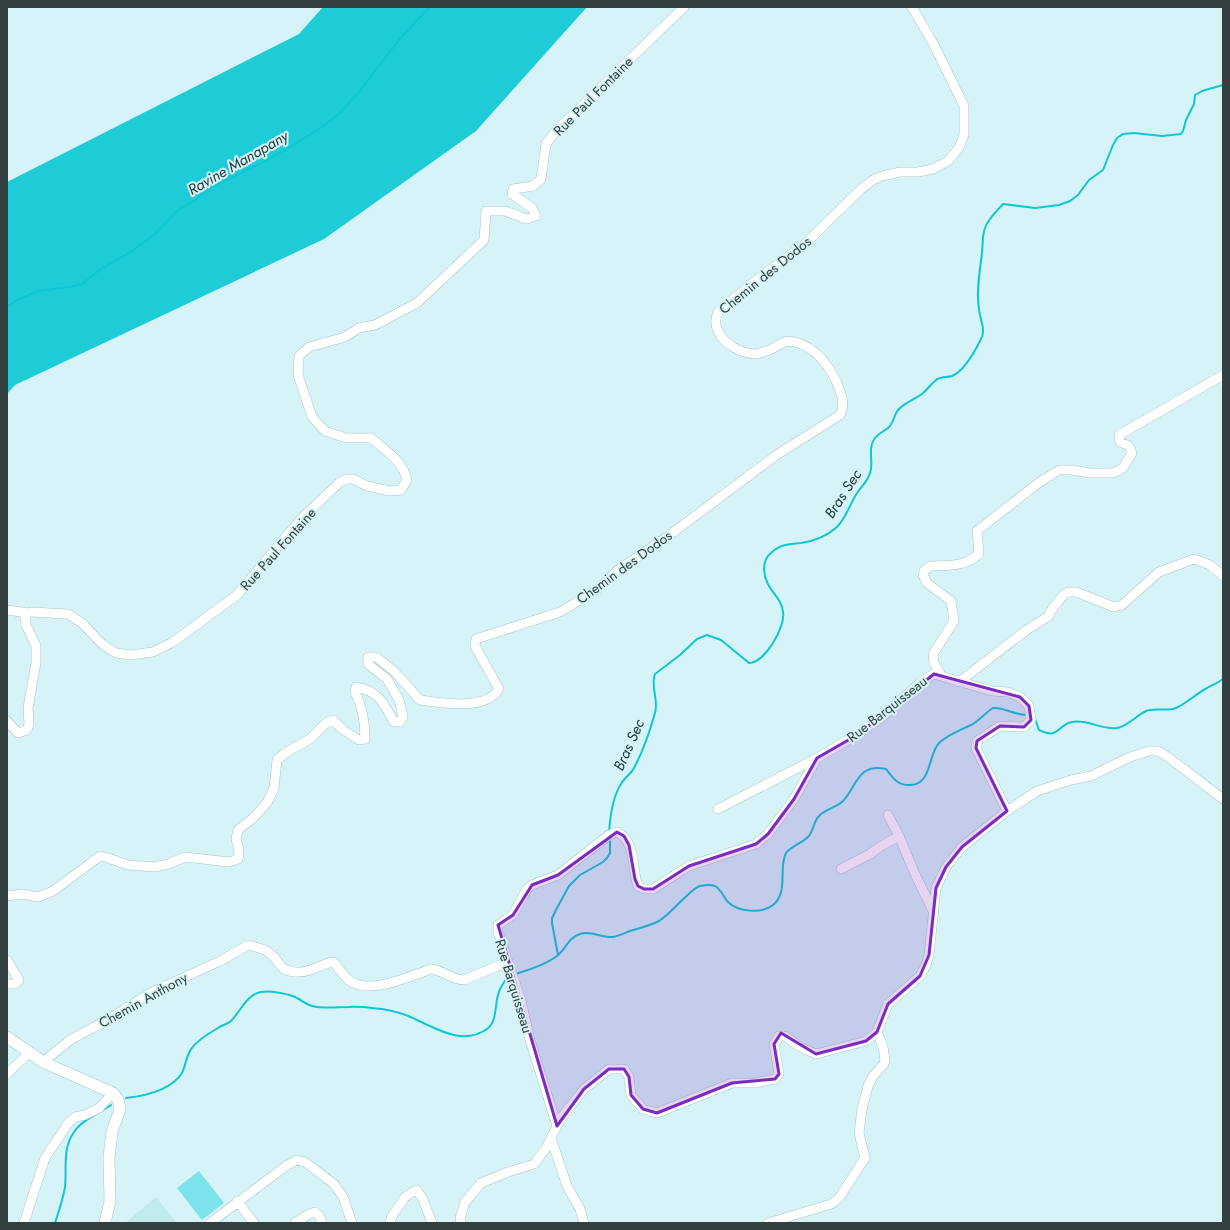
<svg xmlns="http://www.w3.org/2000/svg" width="1230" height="1230" viewBox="0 0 1230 1230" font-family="Jost,sans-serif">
<rect width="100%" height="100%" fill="#d6f4f7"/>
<path fill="#c1eaec" d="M156,1197L177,1223H125Z"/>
<path fill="#7ce2eb" d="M199,1171L224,1203L202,1220L177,1188Z"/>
<path fill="#1eccd8" d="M323,7H587L476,131L324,239L15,385L7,394V182L299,34Z"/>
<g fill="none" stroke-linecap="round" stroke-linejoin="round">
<path stroke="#0fc7d4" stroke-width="2" d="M7,307L17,300L38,291L70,287L82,284L98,271L132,251L155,234L176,212L198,198L217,184L258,165L290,147L322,127L340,113L359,92L402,36L430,7
M1035,719L1039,730C1059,740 1057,725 1072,722C1087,719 1102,730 1117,728C1126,727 1136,716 1146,711C1155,707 1167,712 1176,708C1187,703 1196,694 1207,688C1212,685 1218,683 1223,679
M609,832C610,818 613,796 621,784C624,778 631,774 634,768C643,751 650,731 655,713C659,699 650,687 655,674L680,655L697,639L707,635L721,640L749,663C765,663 786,626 783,612C781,594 765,591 764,569C764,562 766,557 771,553C780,544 790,544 801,543C815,541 827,536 837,527C846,518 850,504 857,493C861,487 868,481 870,473C874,462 867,448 875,438C879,433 885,431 889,427C894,422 894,414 899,409C906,402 915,399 922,394C927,390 930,385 935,381C940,376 946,378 952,376C964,371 974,353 980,341C987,330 980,321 979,309C976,291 980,271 982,252C983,245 982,236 985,228C988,219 996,212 1003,204L1035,208L1059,205L1070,201L1078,195L1089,180L1103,170L1113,145L1117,138L1123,134L1134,133L1162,136L1181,134L1183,131L1186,120L1194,104L1195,95L1202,91L1223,85
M558,955L552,923V918L557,908L569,886L580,875L603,862L607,858L610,853V838
M515,974C529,970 545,965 557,956C565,950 569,937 580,934C590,930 602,938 613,937C619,936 625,933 630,931C640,928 649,926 659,921C671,914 691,888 700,886C705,885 710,884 715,886C722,890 723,897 728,902C738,912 762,914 773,905C789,892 778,868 786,853C791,846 802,843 808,837C814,831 813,822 819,816C825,809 835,808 842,802C856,789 857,762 886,769C893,778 897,785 909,785C932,786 928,754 939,743C949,734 959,731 971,725C979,721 985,713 993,708C1004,707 1014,715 1027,715
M126,1098C144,1096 171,1090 182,1073C186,1065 186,1055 192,1048C197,1041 211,1032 218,1028C222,1025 228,1024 231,1021C241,1011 246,995 261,992C269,990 290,994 297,998C303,1001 305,1004 312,1006C324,1009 337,1007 349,1007C359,1006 371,1008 382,1009C394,1011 408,1015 419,1021C441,1031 464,1045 487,1029C498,1021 494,1004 499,992C500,988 503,984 506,979
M55,1223C59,1211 63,1199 65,1187C67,1169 62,1149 74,1132C82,1120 99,1113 111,1105"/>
<defs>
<path id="minor" d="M7,610L28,613
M941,675L934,663L933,654L954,621L951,601L927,583L923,575L924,571L930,566C949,565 964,567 979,554L977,531L1037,484L1059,470H1071L1090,473H1113L1123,468L1132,453L1129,446L1120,442L1119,435L1223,375
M959,682L1028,629L1049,616L1050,612L1063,595L1068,592H1076L1114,607L1122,605L1159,572L1194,559L1210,565L1223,576
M7,721L18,733L27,730L29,724L28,708L36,663V646L26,625L25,615L31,612L68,614L82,623L102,644L116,653L131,655L153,652L173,642L237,595L301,519L340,482L347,479H353L367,486L390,491L401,490L407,480C403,461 385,450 371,438H346L325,431L312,417L298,375L299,356L309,347L345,337L359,328L375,325L417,303L484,240L486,211H505L527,219L536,216L532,208L512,194L513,189L533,186L541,179L546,144L555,132L684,7
M718,809L817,758
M888,815L899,836L915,874L933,911
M841,869L870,854L881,846L899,836
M7,896L22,894L38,897L53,891L100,856L108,858L128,865L154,867L168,864L185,857L229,862L238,859L239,850L236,839L238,830L253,818L267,803L274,788L277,760L285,753L310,739L326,723L333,720L343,730L359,740L365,739C365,722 363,707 355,692L356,687C379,691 384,704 394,722H400L403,717L399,700L387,679L368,664V657H376L395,672L420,700C441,703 486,711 499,689L475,646L476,639L560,612L595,591L617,571L667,537L778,454L840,415C846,404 841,394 837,383C829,365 815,347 795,342C782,339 778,347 767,351C763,352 758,354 755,354C740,353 724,344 718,331C715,325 715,317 719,311L758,279L806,243L861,189L873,180L882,176L900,172H918L933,169L948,161L959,148L964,135V106L934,45L912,7
M7,960L19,980L15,984H7
M43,1062L70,1040L109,1019L152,992L220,961L248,945C254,947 262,948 268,952C282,961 278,973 300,972C312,972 321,964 333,962C339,967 343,976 350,981C370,995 411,976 431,969C443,970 452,980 464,980L507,962
M7,1074L29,1053
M557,1126L530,1040L521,1000L498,932V925L513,915L527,889L532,885L558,875L609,835L617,832C637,842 631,868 638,886L644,889H653L689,866L756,844L768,834L794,799L817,758L857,735L882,717L922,681L934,674L992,691L1008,692L1020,697L1029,706L1031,720L1024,727L1000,726L977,741L976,748L1007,811
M551,1138L567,1186L580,1209L584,1223
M237,1201L254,1223
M24,1223L45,1158L69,1122L75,1117L85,1115L99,1108L113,1093
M210,1223L286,1166L297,1160L305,1162L334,1184L343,1197L352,1223
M295,1223L309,1214L315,1212L320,1217L322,1223
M390,1223L392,1216L405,1197L416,1190L422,1197L432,1223
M461,1223L460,1218L465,1202L481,1183L508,1172L534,1164L546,1148L561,1118L584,1089L609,1069H624L629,1077L631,1095L643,1109L657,1113L732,1083H754L775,1079L779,1074L774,1044L779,1036H785L800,1047L816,1054L866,1041L877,1032L888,1004L920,976L926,965L929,955L936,888L946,867L962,847L1007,811L1037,791L1071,780L1091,776L1130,757L1149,751H1158L1168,757L1223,799
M768,1223L831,1204L839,1198L865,1158L859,1133L862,1109L868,1086L873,1076L884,1064L885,1060L883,1047L877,1032"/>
<path id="major" d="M7,1037L43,1062L113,1093L118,1100L120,1109L112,1132L109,1157L110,1201L105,1223"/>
</defs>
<use href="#minor" stroke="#a7c5c8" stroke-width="10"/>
<use href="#major" stroke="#a7c5c8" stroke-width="12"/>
<use href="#minor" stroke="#fff" stroke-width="9"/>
<use href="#major" stroke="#fff" stroke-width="11"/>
</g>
<path fill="#7b2cbf" fill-opacity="0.2" stroke="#7b2cbf" stroke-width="3" stroke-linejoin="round" d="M934,674L1020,697L1029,706L1031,720L1024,727L1000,726L977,741L976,748L1007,811L962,847L946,867L936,888L929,955L920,976L888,1004L877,1032L866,1041L816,1054L781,1033L774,1044L779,1074L775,1079L732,1083L657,1113L643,1109L631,1095L629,1077L624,1069H609L584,1089L557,1126L498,925L513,915L532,885L558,875L617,832L624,836L629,845L635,879L638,886L644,889H653L689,866L756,844L768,834L794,799L817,758L857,735Z"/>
<g text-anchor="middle" stroke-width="4" stroke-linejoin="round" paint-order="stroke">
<g font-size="14" fill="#334041" stroke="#d6f4f7">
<text transform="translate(593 96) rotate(-45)" y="5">Rue Paul Fontaine</text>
<text transform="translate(765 275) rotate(-39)" y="5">Chemin des Dodos</text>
<text transform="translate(278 549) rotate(-48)" y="5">Rue Paul Fontaine</text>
<text transform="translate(624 567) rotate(-36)" y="5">Chemin des Dodos</text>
<text transform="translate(887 709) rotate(-38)" y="5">Rue Barquisseau</text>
<text transform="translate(514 986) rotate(73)" y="5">Rue Barquisseau</text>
<text transform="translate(143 1000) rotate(-29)" y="5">Chemin Anthony</text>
</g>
<g font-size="15" font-style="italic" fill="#213a3d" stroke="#d6f4f7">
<text transform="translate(238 163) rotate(-30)" y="5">Ravine Manapany</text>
<text transform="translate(843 494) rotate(-57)" y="5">Bras Sec</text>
<text transform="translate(629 745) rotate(-66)" y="5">Bras Sec</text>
</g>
</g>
<rect width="1230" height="1230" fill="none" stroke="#334041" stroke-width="16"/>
</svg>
